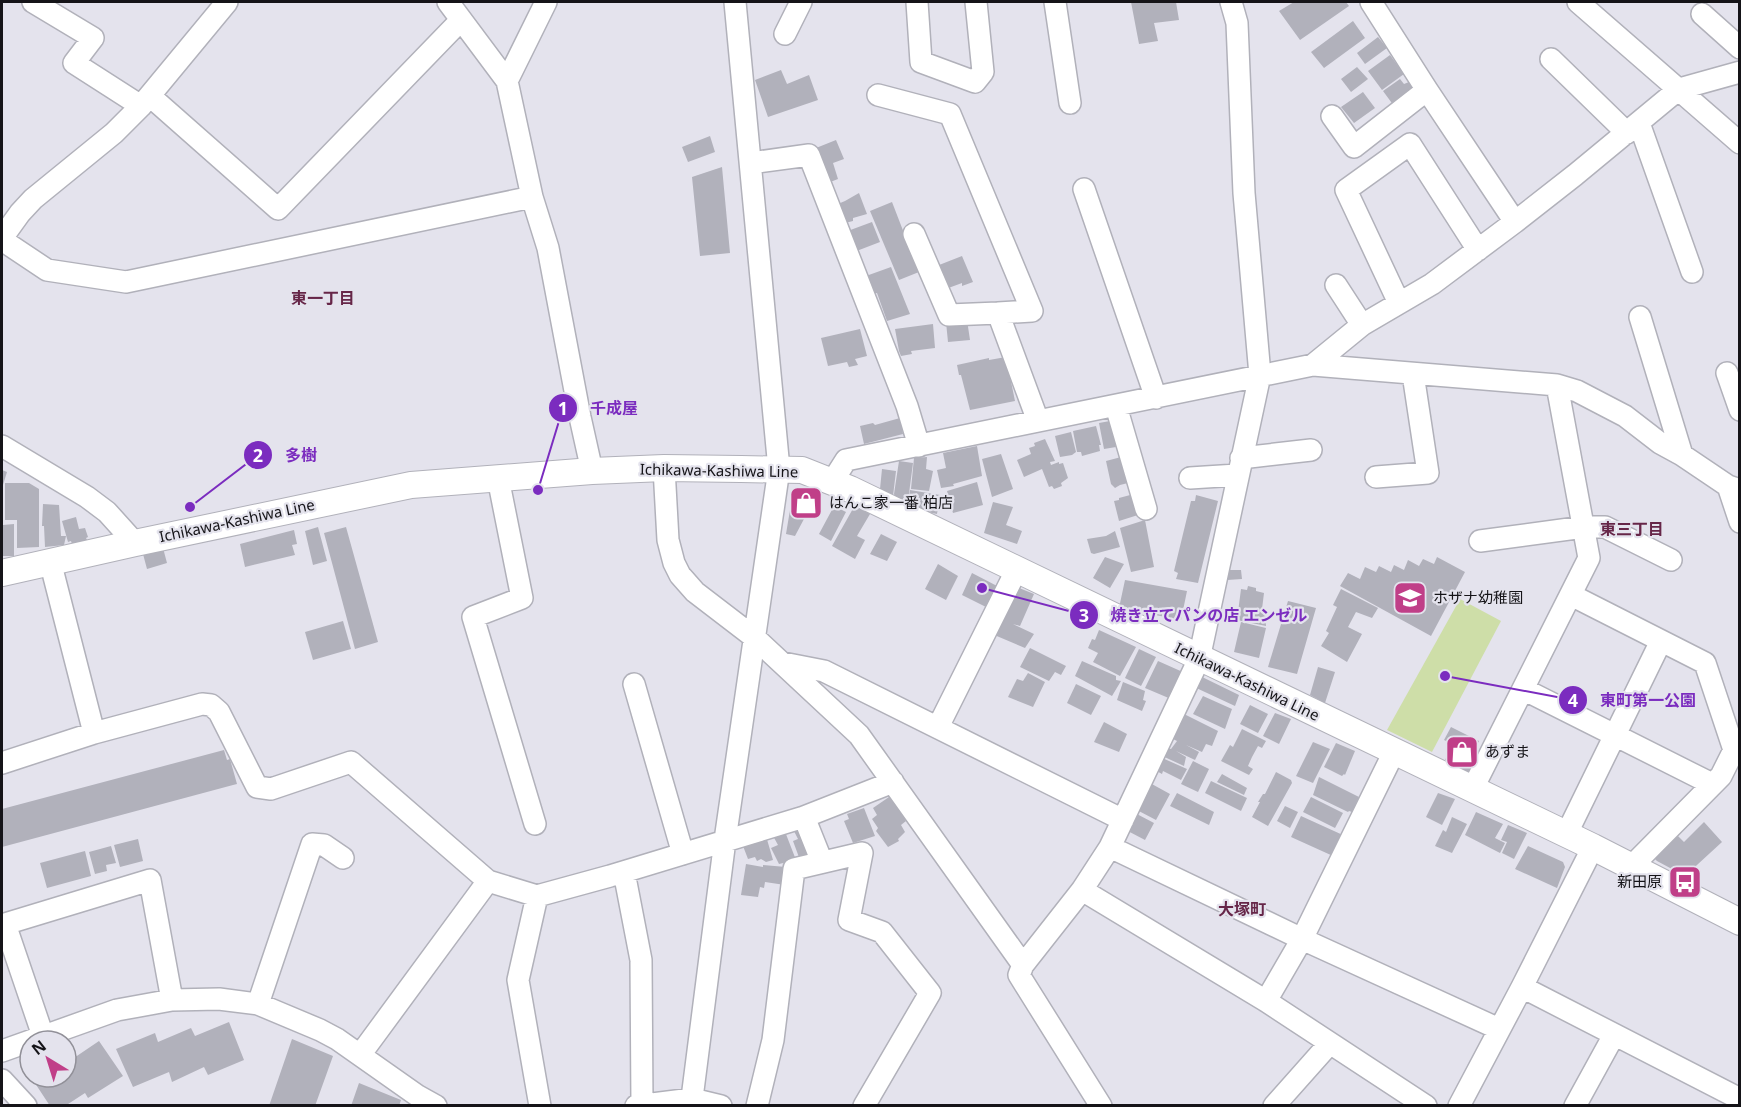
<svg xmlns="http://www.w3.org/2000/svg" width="1741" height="1107" viewBox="0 0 1741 1107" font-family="'Noto Sans','Noto Sans JP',sans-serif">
<rect width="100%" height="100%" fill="#e4e3ed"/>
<path fill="#cedea8" d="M1460,599L1501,621L1432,752L1387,730Z"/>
<path fill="#b1b1bb" d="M1131,2H1176L1179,20L1154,23L1158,41L1139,44Z
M1294,2H1346L1349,6L1300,40L1279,11Z
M1353,21L1365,38L1324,68L1311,52Z
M1378,37L1387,48L1365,64L1357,53Z
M1390,55L1404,74L1382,90L1368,71Z
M1357,67L1368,79L1351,92L1341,79Z
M781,70L787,84L809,75L818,100L768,117L755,80Z
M1400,79L1404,84L1409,82L1413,88L1394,106L1383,91Z
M1363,92L1375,108L1354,123L1341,107Z
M710,136L715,152L688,162L682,147Z
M836,140L844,159L833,163L838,179L825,184L811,150Z
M722,167L730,253L700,256L692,177Z
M859,193L867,214L853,218V221L841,224L833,206L845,201Z
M892,202L919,272L899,280L870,211Z
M872,222L880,242L854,252L845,232Z
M962,256L973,282L962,286V283L943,290L934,267Z
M891,267L910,314L887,321L877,293L873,294L866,276Z
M967,320L970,340L948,342L946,322Z
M933,324L935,348L911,351L912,354L901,356L899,351L895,329Z
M860,329L867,356L855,359L858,365L849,367L847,362L828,366L821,338Z
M1006,357L1015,401L970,410L961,375H959L957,365L989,358V360Z
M900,418L903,434L864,444L860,426L873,423L875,425Z
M1110,421L1123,442L1115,445L1116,447L1104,449L1099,423Z
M1096,426L1101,445H1099L1100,451L1082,456L1081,452H1077L1073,431Z
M1071,432L1076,452L1072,455L1060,457L1055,436Z
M1045,439L1055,461L1050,462L1051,465L1059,462V464L1063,463L1068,478L1061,483L1062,486L1054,489L1052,486L1049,487L1042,469L1024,477L1017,460L1031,454L1029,448L1035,446L1034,443Z
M977,446L982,476L953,484L954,486L941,488L937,470L946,468L943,453Z
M1001,454L1013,489L992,497L982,459Z
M1125,456L1128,483L1120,485L1115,488L1111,484L1106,461Z
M927,457L926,469L933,471L929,491L911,489L914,458Z
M899,461L913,463L908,501L895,497L894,494Z
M882,469L896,471L893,496L880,489Z
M2,470L7,472L2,488Z
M977,482L983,505L953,513L947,491Z
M5,483H29L39,489V547L17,548V520H5Z
M799,488L817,490L814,500L795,536L786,534L793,492Z
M910,490L940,495L937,514L927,512L908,504Z
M1134,494L1138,515L1119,521L1114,501L1119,500V498Z
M1196,495L1218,501L1198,583L1176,579L1178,573L1174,571L1191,501H1195Z
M993,502L1013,507L1006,525L1022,531L1017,544L984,533Z
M43,504L59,505L61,536H66L64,545L45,547L44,526H42Z
M855,505L870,514L857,536L865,540L855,559L832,546Z
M834,506L846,512L831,541L819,534Z
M76,517L79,529L85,528L88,537L86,538L87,540L72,544L71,541L68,542L62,521Z
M1145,520L1154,567L1131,572L1120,528Z
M14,524V556H2L3,525Z
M318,527L327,561L313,565L305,531Z
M346,527L378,642L355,649L324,533Z
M294,530L297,544L292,545L295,555L245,567L240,544Z
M1115,531L1120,547L1094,554L1091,553L1087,539L1106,536Z
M881,534L897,542L887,561L870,554Z
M163,548L167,563L147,569L143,554Z
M1105,557L1124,564L1110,588L1093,578Z
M1437,557L1465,572L1431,636L1340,586L1348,573L1360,579L1365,567L1376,572L1379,566L1391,572L1394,565L1404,570L1408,560L1419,566L1423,559L1434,564Z
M938,564L958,576L946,600L925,589Z
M1226,570H1241L1242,579L1227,580Z
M972,573L999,587L988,608L962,595Z
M1125,580L1187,591L1181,620L1119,608Z
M1014,586L1034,594L1020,626L1013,624L1034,634L1025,648L992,634Z
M1248,586L1256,588V591L1264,593L1262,609H1265L1266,626L1237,620L1241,589L1247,590Z
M1341,589L1378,608L1372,618L1356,612L1348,627L1362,634L1347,662L1321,646L1329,633L1326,631L1337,607L1333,605Z
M1288,601L1316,608L1297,674L1268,667Z
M343,621L351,649L313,660L305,632Z
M1241,622L1266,628L1259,658L1234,652Z
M1099,630L1136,647L1120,676L1093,662L1098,653L1088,648L1092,639L1095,640Z
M1030,648L1066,666L1061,675L1055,672L1049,681L1020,667Z
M1139,649L1156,657L1141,686L1125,678Z
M1082,661L1116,676V680L1121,681L1112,696L1075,676Z
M1158,661L1185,673L1171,699L1145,688Z
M1318,667L1335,672L1325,703L1310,695Z
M1028,673L1045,682L1033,707L1008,697L1017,679L1023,681Z
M1198,675L1239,695L1235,706L1192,686Z
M1123,682L1145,691L1143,700L1146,701L1142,711L1117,700Z
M1076,684L1101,696L1091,715L1067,703Z
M1203,696L1232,709L1225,729L1193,714Z
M1250,705L1268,714L1258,733L1240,724Z
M1180,712L1218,731L1212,746L1206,744L1202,752L1186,745L1199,752L1195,760L1176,751L1186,757L1184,766L1158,754L1162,746L1171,749L1177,741L1169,737Z
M1275,713L1291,719L1279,744L1263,736Z
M1104,722L1127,734L1119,752L1094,742Z
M1451,727L1479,741L1469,760L1474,762L1468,772L1445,760L1453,744L1444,740Z
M1242,729L1266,741L1262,748L1258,746L1252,757L1248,766L1253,769L1249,775L1221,761L1230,745L1233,747Z
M1313,742L1330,749L1313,783L1296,776Z
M1336,743L1355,751L1345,775L1344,774L1342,776L1324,767Z
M224,750L227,760L230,759L237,784L233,785L2,847V809Z
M1160,757L1187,769L1181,780L1163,771L1162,774L1153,769Z
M1193,761L1209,769L1198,792L1181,784Z
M1276,772L1291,780L1292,783L1268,826L1252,817L1260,802H1258L1263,794H1265Z
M1222,774L1247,788L1244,795L1217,782Z
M1319,777L1359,797L1352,812L1349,811L1348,812L1313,795Z
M1211,781L1247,798L1241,811L1205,793Z
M1150,783L1170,794L1156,820L1135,809Z
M1177,793L1214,812L1209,825L1170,806Z
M1438,793L1455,799L1442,825L1426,817Z
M889,797L893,799L906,821L901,825L905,832L898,839L899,841L888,847L876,831L878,828L872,819L877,815L873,808Z
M1311,797L1343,813L1335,828L1303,812Z
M1285,806L1298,812L1290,828L1277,821Z
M864,808L875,836L853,843L844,821L849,819L847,814Z
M1133,812L1154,823L1145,840L1124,829Z
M1476,812L1503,824L1495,838L1505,843L1500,853L1465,835Z
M1301,816L1345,836L1333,856L1291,837Z
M1452,817L1467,824L1452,853L1435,846L1443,830L1446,832Z
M1704,822L1722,842L1685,876L1657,861L1654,858L1677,835L1684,842Z
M804,824L814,854L800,860L793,841L798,839L792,827Z
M1508,825L1527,833L1514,859L1502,853L1507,842L1501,840Z
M784,829L796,860L779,864L771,848L778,845L772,834Z
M766,836L773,860L766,862L761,859L757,861L755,857L748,859L743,846Z
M138,839L143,861L120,867L114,845Z
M111,846L116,863L106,865L107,871L95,874L89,852Z
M1528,846L1563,862L1565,867L1557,888L1515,869Z
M85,851L91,876L47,888L40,863Z
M746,864L763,867V865L786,867L785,885L765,882L764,888L760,887L758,897L741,895Z
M229,1022L244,1060L208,1075L204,1067L172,1082L169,1072L133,1087L116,1049L155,1033L158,1042L191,1028L195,1036Z
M292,1039L333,1056L315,1106H269Z
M99,1041L123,1076L88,1098L85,1093L65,1106H50L31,1077H66V1058L68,1062Z
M359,1083L401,1100L399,1106H351Z"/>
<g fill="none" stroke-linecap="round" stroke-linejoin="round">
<defs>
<path id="minor" d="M33,2L93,38L74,63L141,106
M448,2L507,81L532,197L548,248L580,417L592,471
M917,2L921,62L975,82L983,72L976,2
M1055,2L1070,103
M1371,2L1427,90L1515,222
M1578,2L1740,143
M1702,14L1740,48
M785,34L801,2
M1551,59L1627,133
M507,81L546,2
M878,95L950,114L1032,311L998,313L1038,421
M150,96L278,209L461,20
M1332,116L1354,147L1427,90
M1639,123L1692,272
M751,163L809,155L907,406L919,446
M1084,189L1156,398
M914,234L949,315L998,313
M2,238L20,213L33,199L114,133L141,106L227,2
M2,240L47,270L126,282L532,197
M1336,285L1362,325
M1399,303L1346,190L1410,144L1478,250
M1640,317L1682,455
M1313,365L1362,325L1432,284L1515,222L1575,175L1679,89L1740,72
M1727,373L1740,410
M1116,406L1146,509
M2,446L87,497L107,512L135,543
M1241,458L1311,450
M664,468L668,540L674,563L680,575L695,592L755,638L859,735L1023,965L1019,975L1101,1106
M1376,477L1428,473L1413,374
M498,478L522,598L473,617L535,824
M1190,478L1237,475
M832,482L846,460L1313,365L1557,385L1577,391L1625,416L1660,443L1682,455L1728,486L1740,490
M1728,486L1740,522
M1480,541L1584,527H1605L1671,560
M50,561L94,733
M1571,595L1705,663L1734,750L1721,776L1631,867
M783,663L824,671L1123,820
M634,684L683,854
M1523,689L1712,784
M938,727L1016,571
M2,763L94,733L202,704L211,705L219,712L257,787L271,789L351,762L488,881L537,896L610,876L804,817L893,782
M1472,790L1589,558L1557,385
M804,817L822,862
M1566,835L1661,641
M1110,847L1199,659L1260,375L1244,193L1237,23L1231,2
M624,872L641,960L642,1105
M1082,890L1266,1001L1426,1106
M537,896L518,980L540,1106
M1023,965L1082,890L1110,847L1302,939L1499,1029
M1522,987L1740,1099
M1266,1001L1302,939L1394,752
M258,1004L312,844L324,845L343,858
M43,1036L5,924L150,880L172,1000
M2,1051L117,1010L172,1000L219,999L258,1004L320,1030L337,1039L418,1096L436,1106
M360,1055L488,881
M2,1080L26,1106
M636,1106L692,1099L721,1106
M691,1106L725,840L779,469L735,2
M757,1106L773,1040L794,869L862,853L849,920L882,932L930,993L864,1106
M1274,1106L1330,1043
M1459,1106L1522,987L1593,847
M1575,1106L1614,1035"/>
<path id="major" d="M2,573L135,543L411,485L592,471L664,468L741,469L802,470L850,489L1593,847L1740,922"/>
</defs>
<use href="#minor" stroke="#b1b1ba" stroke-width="24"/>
<use href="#major" stroke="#b1b1ba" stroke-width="28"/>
<use href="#minor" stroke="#fff" stroke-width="21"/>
<use href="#major" stroke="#fff" stroke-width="26"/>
</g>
<defs>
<symbol id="shop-square" viewBox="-11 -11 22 22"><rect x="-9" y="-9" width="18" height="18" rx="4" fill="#c03f88" stroke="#e4e3ed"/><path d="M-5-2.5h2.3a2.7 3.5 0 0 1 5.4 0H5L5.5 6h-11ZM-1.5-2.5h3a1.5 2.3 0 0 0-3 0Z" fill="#fff"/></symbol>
<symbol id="school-square" viewBox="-11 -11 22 22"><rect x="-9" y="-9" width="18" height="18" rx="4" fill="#c03f88" stroke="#e4e3ed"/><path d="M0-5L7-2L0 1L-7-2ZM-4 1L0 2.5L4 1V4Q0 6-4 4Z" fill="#fff"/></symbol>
<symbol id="bus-square" viewBox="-11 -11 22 22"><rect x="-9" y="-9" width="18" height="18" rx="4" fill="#c03f88" stroke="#e4e3ed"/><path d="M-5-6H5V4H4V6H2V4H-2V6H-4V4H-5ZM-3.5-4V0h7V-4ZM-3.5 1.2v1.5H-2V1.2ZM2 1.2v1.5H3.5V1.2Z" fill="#fff"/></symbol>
</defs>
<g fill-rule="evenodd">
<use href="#shop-square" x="787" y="484" width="38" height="38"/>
<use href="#school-square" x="1391" y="579" width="38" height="38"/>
<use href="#shop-square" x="1443" y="733" width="38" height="38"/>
<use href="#bus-square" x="1666" y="863" width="38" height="38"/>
</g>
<g text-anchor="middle" stroke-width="4.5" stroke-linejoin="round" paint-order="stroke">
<g font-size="15" fill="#151418" stroke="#e4e3ed">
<text transform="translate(719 471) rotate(1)" y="5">Ichikawa-Kashiwa Line</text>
<text transform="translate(237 521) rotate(-12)" y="5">Ichikawa-Kashiwa Line</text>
<text transform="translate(1247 682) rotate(26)" y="5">Ichikawa-Kashiwa Line</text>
</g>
<g font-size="15" fill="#151418" stroke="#e4e3ed" text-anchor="start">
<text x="829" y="508">はんこ家一番 柏店</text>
<text x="1433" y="603">ホザナ幼稚園</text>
<text x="1485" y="757">あずま</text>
<text x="1662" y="887" text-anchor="end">新田原</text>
</g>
<g font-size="16" font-weight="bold" fill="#662648" stroke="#e4e3ed">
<text x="323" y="304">東一丁目</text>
<text x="1632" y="535">東三丁目</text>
<text x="1242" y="915">大塚町</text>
</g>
</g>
<path fill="none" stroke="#7b2cbf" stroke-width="2" d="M538 490L563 408M190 507L258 455M982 588L1084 615M1445 676L1573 700"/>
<g fill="#7b2cbf" stroke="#e4e3ed" stroke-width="2">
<circle cx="538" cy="490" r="6"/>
<circle cx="190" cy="507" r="6"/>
<circle cx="982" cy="588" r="6"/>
<circle cx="1445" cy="676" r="6"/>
<circle cx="563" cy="408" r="15"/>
<circle cx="258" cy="455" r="15"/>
<circle cx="1084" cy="615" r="15"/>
<circle cx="1573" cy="700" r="15"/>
</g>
<g font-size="18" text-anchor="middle" font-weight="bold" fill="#fff">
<text x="563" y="415">1</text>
<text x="258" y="462">2</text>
<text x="1084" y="622">3</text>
<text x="1573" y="707">4</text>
</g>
<g font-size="16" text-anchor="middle" font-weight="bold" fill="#7b2cbf" stroke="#e4e3ed" stroke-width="4.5" stroke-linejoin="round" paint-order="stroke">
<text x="614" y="414">千成屋</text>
<text x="301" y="461">多樹</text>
<text x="1209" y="621">焼き立てパンの店 エンゼル</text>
<text x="1648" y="706">東町第一公園</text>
</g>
<rect width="1741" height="1107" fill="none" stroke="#151418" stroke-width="6"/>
<g transform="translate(48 1059) rotate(322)"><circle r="28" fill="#e4e3ed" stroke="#919098" stroke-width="1.5"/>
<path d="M0-4.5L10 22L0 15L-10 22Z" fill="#c03f88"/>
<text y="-9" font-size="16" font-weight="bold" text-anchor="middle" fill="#151418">N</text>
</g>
</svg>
